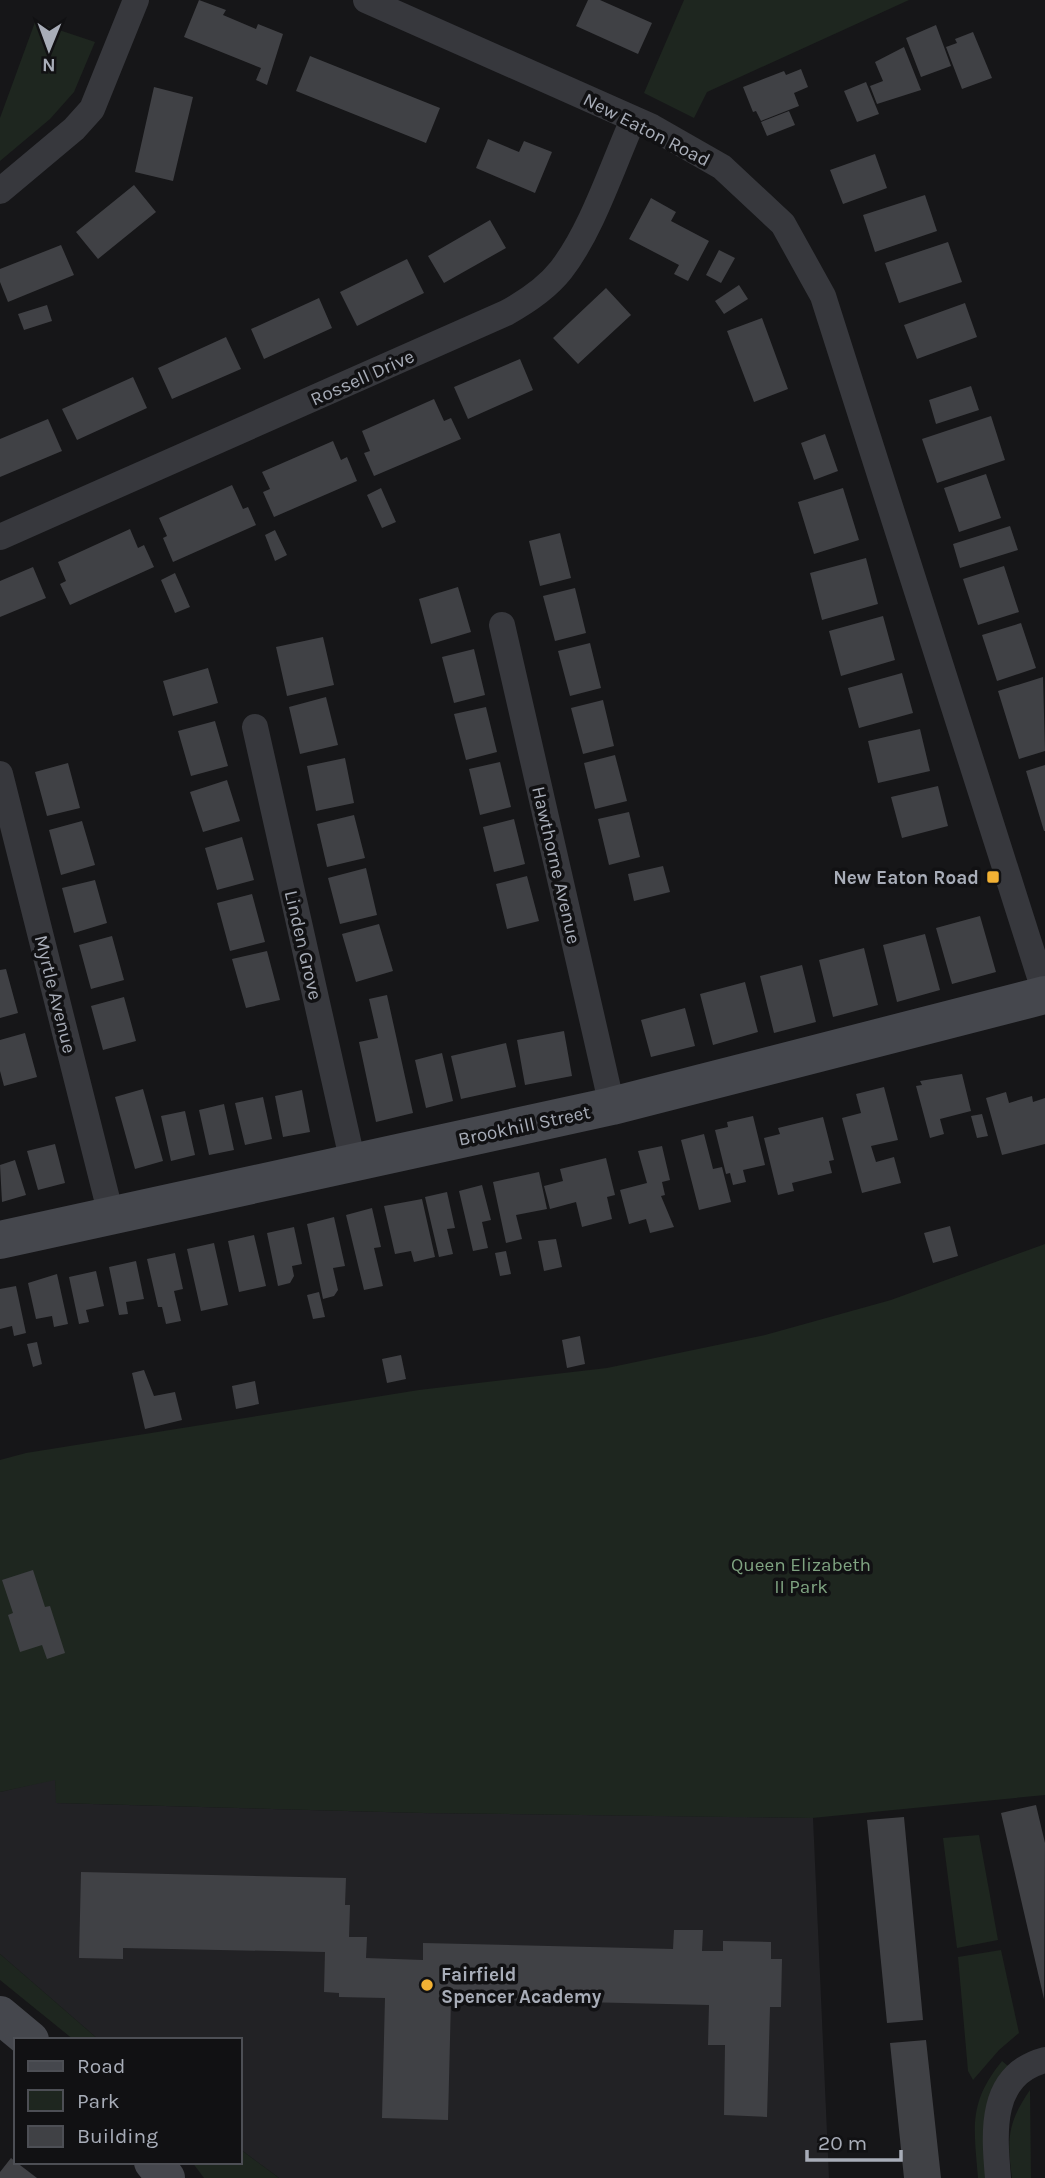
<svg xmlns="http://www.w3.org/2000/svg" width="1045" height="2178" viewBox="0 0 1045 2178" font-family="Karla,sans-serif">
<rect width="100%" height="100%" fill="#161618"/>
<path fill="#222225" d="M55,1779L57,1803L423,1813L813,1818L829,2178H279L240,2149V2040H99L0,1954V1792Z"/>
<path fill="#1e261f" d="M684,0H909L707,92L694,118L644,93Z
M35,22L95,42L74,92L50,119L0,161V118Z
M1045,1244V1795L812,1818L423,1813L56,1803L55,1780L0,1792V1460L26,1453L419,1390L607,1368L765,1335L891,1300Z
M979,1835L998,1940L957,1948L943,1838Z
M1001,1950L1019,2033L999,2050L973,2080L968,2071L958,1957Z
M0,1954L99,2040H74L0,1980Z
M1002,2061L1008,2066C978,2106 983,2130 988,2178H978C974,2127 968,2103 1002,2061Z
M1030,2090L1031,2178H1012C1007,2140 1007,2123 1030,2090Z
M240,2149L279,2178H204L192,2162H240Z"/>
<path fill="#404145" d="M199,0L226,10L223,15L256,29L258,24L283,34L267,85L256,80L261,68L184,37Z
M588,0H600L652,23L638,54L576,26Z
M936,25L951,66L921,77L906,38Z
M973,32L992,78L962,89L946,47L957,43L955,39Z
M904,47L921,90L877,104L870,86L883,81L875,62Z
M310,56L440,108L426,143L296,91Z
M801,69L808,87L794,93L799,106L761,121L756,111L753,112L743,87L784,71L786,75Z
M866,82L879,114L857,122L844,91Z
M154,87L193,97L173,181L135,172Z
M789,111L795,125L767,136L761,122Z
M488,139L519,152L524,141L552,152L535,193L476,168Z
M875,154L887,188L843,204L830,170Z
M134,185L156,212L98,259L76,232Z
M925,195L937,231L875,252L863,215Z
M651,198L676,212L671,221L709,241L688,281L674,274L679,265L629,239Z
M490,220L506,248L444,283L428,256Z
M948,242L962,282L899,303L885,263Z
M61,245L74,275L8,302L0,282V269Z
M719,250L735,258L721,283L706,275Z
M407,259L424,293L357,326L340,292Z
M739,285L748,299L724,314L715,301Z
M606,288L631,315L578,364L553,338Z
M319,298L332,328L264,359L251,329Z
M965,303L977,337L917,359L904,325Z
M47,305L52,321L24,330L18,314Z
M762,318L788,389L754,402L727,331Z
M226,337L241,369L172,399L158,368Z
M520,359L533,390L468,419L454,387Z
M133,377L147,408L77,440L62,409Z
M971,386L979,410L936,424L929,400Z
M434,399L444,421L451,418L461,439L374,476L364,453L370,451L362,431Z
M991,416L1005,460L937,483L922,439Z
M48,419L62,451L0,477V439Z
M825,434L838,471L814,480L801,443Z
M333,441L341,460L347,457L357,481L274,517L263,492L270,489L262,472Z
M986,474L1001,518L959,532L944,488Z
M232,485L243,509L248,507L256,525L173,562L163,538L167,536L159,518Z
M381,488L396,522L382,528L367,495Z
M843,488L859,540L814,554L798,502Z
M1010,526L1018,550L960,568L953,544Z
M130,529L138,548L144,545L154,567L70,605L60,584L66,581L58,562Z
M275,530L287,555L275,561L265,535Z
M560,533L571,578L540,586L529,541Z
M866,558L878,604L822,620L810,573Z
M1004,566L1019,612L978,625L963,579Z
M33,567L46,598L0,617V581Z
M175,573L190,607L175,613L161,580Z
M458,587L471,632L431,644L419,599Z
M575,588L586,633L555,641L543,596Z
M883,616L895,660L841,676L829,631Z
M1021,623L1036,668L997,681L982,635Z
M323,637L334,685L287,696L276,647Z
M590,643L601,688L570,696L558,651Z
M474,649L485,695L454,703L442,657Z
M208,668L218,703L173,716L163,681Z
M902,673L913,713L859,728L848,688Z
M1043,677L1045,751L1019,759L998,691Z
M326,697L338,745L300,754L289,707Z
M603,700L614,746L583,754L571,708Z
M486,707L497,752L466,760L454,714Z
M215,721L228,766L191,776L178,731Z
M920,729L930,771L878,783L868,741Z
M615,755L627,801L595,809L584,763Z
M345,758L354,803L316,811L307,766Z
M500,762L511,807L480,815L469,769Z
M68,763L80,808L47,816L35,772Z
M1045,765V831H1044L1026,771Z
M227,780L240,821L203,832L190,792Z
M938,786L948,826L902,838L891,797Z
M629,812L640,857L609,865L598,819Z
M354,815L365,858L327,867L317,824Z
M514,819L525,864L494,872L483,827Z
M82,821L95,865L61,875L49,830Z
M242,837L254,880L217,890L205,848Z
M663,866L670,892L634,901L628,874Z
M366,868L377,915L340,924L328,878Z
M527,876L539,921L507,929L496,884Z
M95,880L107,923L74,933L62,888Z
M252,894L265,942L230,951L217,903Z
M980,916L996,972L952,984L936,928Z
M379,924L393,971L356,982L342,934Z
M925,934L940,990L897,1002L883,945Z
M112,936L124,980L91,989L79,945Z
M864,948L878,1005L833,1017L819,960Z
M267,951L280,1000L246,1008L232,959Z
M802,965L816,1022L774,1033L760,976Z
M6,969L18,1013L0,1018V970Z
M745,982L758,1032L713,1045L700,994Z
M387,995L413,1113L376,1122L359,1042L378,1038L369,999Z
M124,997L136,1041L103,1050L91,1006Z
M685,1008L695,1046L651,1057L641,1020Z
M564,1031L572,1076L525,1085L517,1040Z
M25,1033L37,1077L4,1086L0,1071V1040Z
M506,1043L516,1087L461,1099L451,1056Z
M442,1053L453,1101L426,1108L415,1060Z
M962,1074L971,1111L940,1119L944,1134L930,1138L916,1086L922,1085L920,1081Z
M884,1087L898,1140L871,1146L876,1162L894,1157L901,1183L862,1193L842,1118L861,1113L856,1094Z
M143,1089L163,1161L135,1169L115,1097Z
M302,1090L310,1132L283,1137L275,1096Z
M1006,1092L1009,1103L1032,1096L1033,1102L1045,1098V1144L1002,1155L986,1098Z
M263,1097L272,1139L245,1145L235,1103Z
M224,1104L234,1150L209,1155L199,1110Z
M185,1111L195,1155L171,1161L161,1116Z
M982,1114L988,1136L977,1138L971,1116Z
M753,1116L765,1165L743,1170L746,1182L733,1185L730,1173L726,1174L715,1130L728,1127L727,1122Z
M823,1117L834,1160L829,1161L832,1173L792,1183L794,1191L778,1195L764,1138L780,1134L778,1128Z
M704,1134L713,1169L722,1167L731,1202L699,1210L681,1140Z
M55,1144L65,1183L38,1190L27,1151Z
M662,1146L670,1180L662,1182L665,1195L661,1196L674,1227L650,1233L646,1219L629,1224L620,1190L647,1183L638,1151Z
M606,1158L615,1195L607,1197L612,1219L582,1227L576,1202L550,1209L544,1186L563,1181L560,1169Z
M15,1160L26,1195L2,1202L0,1165Z
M539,1172L547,1209L516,1215L522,1239L506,1243L493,1182Z
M482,1185L491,1220L482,1222L488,1248L473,1251L459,1191Z
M447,1192L455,1228L447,1229L453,1254L439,1257L425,1197Z
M422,1199L435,1257L414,1262L411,1251L395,1254L384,1206Z
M372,1208L381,1247L374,1248L383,1286L364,1290L346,1215Z
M334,1217L345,1266L333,1268L338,1290L334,1296L323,1299L307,1224Z
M950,1226L958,1256L933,1263L924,1233Z
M294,1227L302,1264L292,1266L294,1276L290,1283L278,1286L267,1233Z
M254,1235L266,1286L239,1292L228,1241Z
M556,1239L562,1267L544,1271L538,1241Z
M214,1243L228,1305L201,1311L187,1249Z
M506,1251L511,1274L500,1276L495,1253Z
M175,1253L183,1289L174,1291L181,1321L166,1324L162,1307H158L147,1259Z
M136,1261L144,1299L126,1302L128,1314L119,1315L109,1267Z
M96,1271L104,1306L86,1310L89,1322L79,1324L69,1277Z
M57,1274L68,1324L54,1327L52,1316L36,1319L28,1283Z
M16,1286L26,1333L14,1336L12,1326L0,1329V1289Z
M319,1292L325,1317L313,1319L307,1295Z
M580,1336L585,1364L567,1368L562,1340Z
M37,1342L42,1364L33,1367L27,1344Z
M401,1355L406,1379L387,1383L382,1359Z
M144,1370L154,1396L175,1392L182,1420L145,1429L132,1373Z
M255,1381L259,1404L236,1409L232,1386Z
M33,1570L45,1607L50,1606L65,1653L47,1659L42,1645L20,1652L8,1615L13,1613L2,1580Z
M1036,1805L1045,1843L1044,1999L1001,1813Z
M904,1817L923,2020L887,2023L867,1820Z
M81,1872L346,1878L345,1905H350L349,1937H367L366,1958L423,1960V1943L673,1949L674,1930H703L702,1951H723V1941L771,1942V1959H782L781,2007H770L767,2117L724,2115L725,2045H708L709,2005L451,1999L448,2120L382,2118L385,1998L339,1997V1993L324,1992L325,1952L123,1948V1959L79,1958Z
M926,2040L941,2178H904L890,2043Z
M11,2158L16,2162L37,2178H0V2172Z"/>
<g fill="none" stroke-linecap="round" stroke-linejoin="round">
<path stroke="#37383d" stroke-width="26" d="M366,0L652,127L722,167L783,224L823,296L1045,993
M0,191L74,129L92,109L136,0
M0,537L506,313C526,302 546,289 561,270C592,230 612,167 633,120
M502,625L612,1106
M255,727L353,1163
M0,774L111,1215
M998,2178C994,2132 989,2075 1045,2060"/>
<path stroke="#45474d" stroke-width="38" d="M0,1240L612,1106L1045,995
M0,2015L30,2040
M153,2162L166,2178"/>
</g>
<g fill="#f2b134" stroke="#111113" stroke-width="2.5">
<rect x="986" y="870" width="14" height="14" rx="3.5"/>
<circle cx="427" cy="1985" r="7"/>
</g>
<g text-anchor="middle" stroke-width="7" stroke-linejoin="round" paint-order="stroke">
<g font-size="19" fill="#a8adb8" stroke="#111113">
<text transform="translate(647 129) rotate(27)" y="7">New Eaton Road</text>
<text transform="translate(362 377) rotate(-24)" y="7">Rossell Drive</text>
<text transform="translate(557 865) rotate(77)" y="7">Hawthorne Avenue</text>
<text transform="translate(304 945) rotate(77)" y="7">Linden Grove</text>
<text transform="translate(56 994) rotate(76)" y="7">Myrtle Avenue</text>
<text transform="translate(524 1125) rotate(-12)" y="7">Brookhill Street</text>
</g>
<g font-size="19" font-weight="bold" fill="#a8adb8" stroke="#111113" text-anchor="end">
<text x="979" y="884">New Eaton Road</text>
<text x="441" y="1981" text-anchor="start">Fairfield<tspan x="441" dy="22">Spencer Academy</tspan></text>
</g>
<g font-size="19" fill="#7fa381" stroke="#111113">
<text x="801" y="1571">Queen Elizabeth<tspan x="801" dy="22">II Park</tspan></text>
</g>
</g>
<rect x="14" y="2038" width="228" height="126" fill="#111113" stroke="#4d4f55" stroke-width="2"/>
<rect x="28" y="2061" width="35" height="10" fill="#45474d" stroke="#4d4f55" stroke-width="2"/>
<text x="77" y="2073" font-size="21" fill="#a8adb8">Road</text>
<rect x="28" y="2090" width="35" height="21" fill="#1e261f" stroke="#4d4f55" stroke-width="2"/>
<text x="77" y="2108" font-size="21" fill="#a8adb8">Park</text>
<rect x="28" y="2126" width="35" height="21" fill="#404145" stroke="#4d4f55" stroke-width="2"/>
<text x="77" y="2143" font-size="21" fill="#a8adb8">Building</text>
<g transform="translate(49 49) rotate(181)" stroke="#111113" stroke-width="5" paint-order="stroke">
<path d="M0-5L12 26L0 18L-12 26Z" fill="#a8adb8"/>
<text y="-10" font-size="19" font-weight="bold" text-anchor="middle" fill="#a8adb8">N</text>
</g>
<path d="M807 2150v10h94v-10" fill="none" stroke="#a8adb8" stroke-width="3.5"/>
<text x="818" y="2150" font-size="21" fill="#a8adb8" stroke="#111113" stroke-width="5" paint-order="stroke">20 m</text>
</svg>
